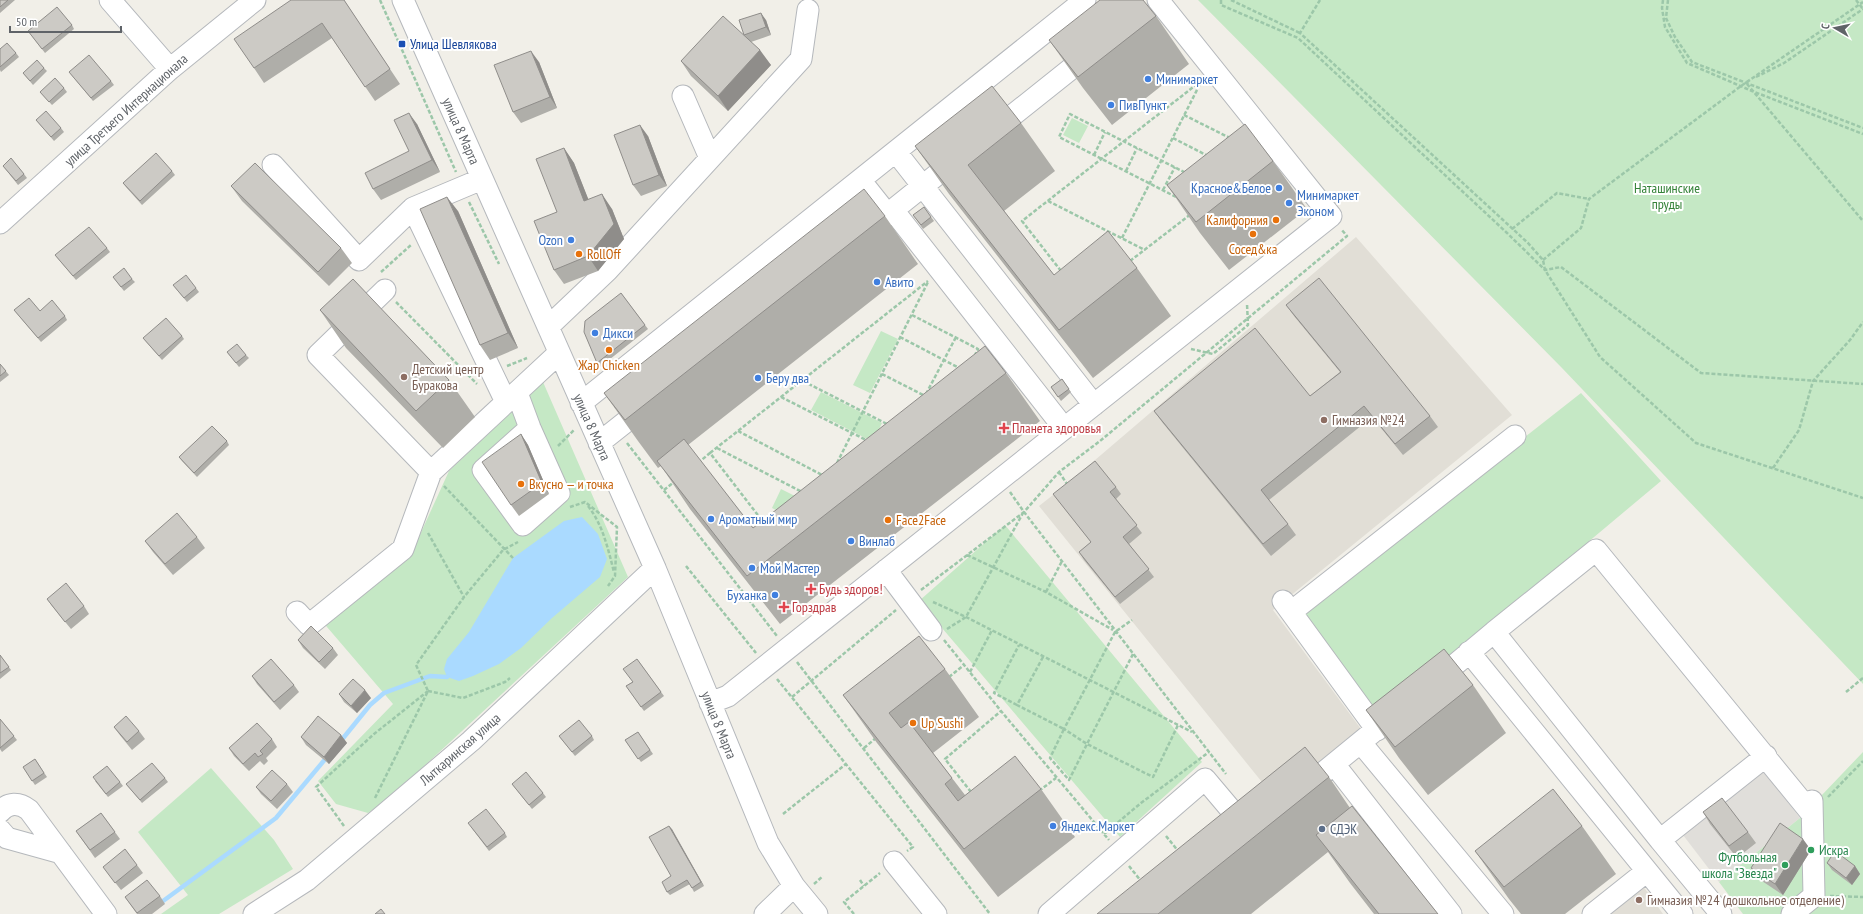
<svg xmlns="http://www.w3.org/2000/svg" width="1863" height="914" viewBox="0 0 1863 914" font-family="'PT Sans Narrow',sans-serif">
<rect width="100%" height="100%" fill="#f1efe8"/>
<path fill="#e0deda" d="M1764,771L1800,818L1719,882L1683,835Z"/>
<path fill="#e1ded6" d="M1356,237L1512,415L1273,610L1361,729L1274,797L1039,506L1067,484Z
M1643,886L1663,914H1607Z"/>
<path fill="#c5e8c5" d="M1198,0H1863V684L1562,368Z
M1072,118L1088,126L1079,143L1063,135Z
M881,331L898,339L870,393L853,385Z
M543,382L628,577L393,795L368,813L336,804L318,781L393,704L315,613L413,550L449,471Z
M821,392L882,423L873,442L811,410Z
M1581,393L1661,481L1379,717L1302,612Z
M781,489L813,505L804,524L772,508Z
M1005,525L1202,762L1120,837L919,601Z
M1863,752V914H1743L1719,882L1800,818Z
M211,768L274,840L293,869L219,914H161L188,895L138,832Z"/>
<path fill="#aadaff" d="M582,517L598,534L607,559L600,577L552,618L521,648L499,664L473,676L459,681L447,677L444,669L447,659L469,632L513,558L564,521Z"/>
<g fill="none" stroke-linecap="round" stroke-linejoin="round">
<path stroke="#aadaff" stroke-width="4.5" d="M340,742L370,705L384,693L430,676L447,677
M159,904L276,818L327,757"/>
<defs>
<path id="minor" d="M110,0L170,69
M403,0L655,568L768,843L794,886L817,914
M683,96L710,158
M993,131L1092,52
M896,152L1094,405
M273,165L359,260L413,208L482,179
M860,180L887,214
M413,208L506,402
M893,210L1064,428
M0,223L170,69L255,0
M863,234L959,157
M385,290L318,355L431,472L559,353
M548,327L607,271L801,59L808,10
M517,393L530,428L559,493L523,525L483,470L530,428
M581,403L1085,0
M599,443L647,405
M886,570L931,630
M1283,601L1377,730
M297,612L309,625L403,549L431,472
M1291,612L1515,436
M1494,632L1596,550L1812,814
M1469,652L1682,914
M1433,683L1494,632L1660,840
M710,703L728,696L1331,216L1158,0
M1361,743L1503,914
M1334,764L1451,914
M1302,790L1400,710
M0,812C8,802 19,802 29,810L106,914
M0,830L7,838L61,853
M894,862L936,914
M254,914L307,880L471,741L655,568
M765,914L794,886
M1049,914L1205,779L1248,830
M1593,914L1647,871
M1721,914L1660,840L1766,756
M1792,914L1814,896L1812,801"/>
</defs>
<use href="#minor" stroke="#b5b8bc" stroke-width="23"/>
<path stroke="#9cc7a9" stroke-width="2.5" stroke-dasharray="4 2" stroke-linecap="butt" d="M380,0L456,172
M1221,0V5L1298,38L1506,232L1545,270L1561,267L1701,373L1863,384
M1231,0L1300,33
M1320,0L1300,33L1528,243L1543,260L1545,270L1600,357L1696,443L1863,498
M1663,0L1662,8L1665,27L1687,63L1752,91L1863,134
M1668,0L1666,18L1675,37L1692,62L1863,128
M1856,0L1863,9
M1756,77L1784,63L1863,9
M1747,84L1863,221
M1184,115L1230,138
M1173,138L1208,156
M1094,155L1105,132
M1126,171L1137,148
M1163,190L1175,167
M1176,197L1059,137L1070,114L1186,173
M1048,201L1145,250
M469,202L499,264
M1512,229L1557,193L1589,199
M1122,238L1201,82
M1543,260L1581,228L1589,199L1741,86L1863,2
M1130,261L1191,214
M1061,271L1022,221L1201,81
M381,272L411,245
M396,302L477,384
M912,315L978,349L975,355
M900,337L961,369
M1191,349L1213,354L1248,325L1247,304
M507,366L527,358
M882,374L925,396
M803,381L889,425
M926,394L956,337
M781,397L868,441
M738,431L824,476
M627,443L777,636
M558,446L574,430
M717,448L802,492
M710,453L928,281
M698,463L710,453L764,523
M837,463L928,282
M1773,468L1799,430L1813,381L1850,340L1863,322
M1059,472L1067,484
M444,486L513,558
M664,490L674,482
M1010,492L1024,512L1226,774
M588,506C603,525 608,549 614,572
M570,507L585,502L617,527L615,576L608,586
M428,533L464,597
M967,555L1046,592L1113,630
M686,566L756,653
M921,590L1024,512L1059,472L1100,441L1347,236L1341,229
M1046,592L1062,561
M933,602L966,617L1192,732
M947,629L966,617L1023,513
M944,640L1001,711L1109,840
M1133,654L1087,744L1153,777L1178,725
M1043,657L1017,705L1064,729L1050,758L1069,780L1087,744L1064,729L1115,632L1132,620
M797,662L990,914
M970,672L992,630
M949,677L964,665
M777,679L913,847L907,851
M428,691L463,698L505,682L510,678
M1846,692L1863,678
M792,697L896,610
M1017,705L994,693L1019,645
M864,748L876,738
M1039,791L1056,778
M971,792L945,759L1001,711
M1828,797L1863,761
M375,798L428,691L416,665L464,597L503,550L518,542
M783,814L846,764
M344,826L316,787L374,734L428,691
M1104,834L1141,803L1209,752
M1166,836L1179,852
M1129,866L1141,881
M860,880L864,886
M814,884L823,876
M1830,896L1863,897
M854,914L844,902L880,873"/>
<use href="#minor" stroke="#fff" stroke-width="21"/>
</g>
<path fill="#afaea9" d="M0,0H15L0,13Z
M344,0L400,84L375,101L332,38L264,83L254,68Z
M1156,16L1189,64L1112,125L1083,88L1049,40Z
M766,20L771,35L751,42L771,65L728,111L691,76L681,61L744,35Z
M72,25L74,29L45,53L28,31Z
M0,49L16,53L19,57L1,72L0,70Z
M539,62L557,108L521,123L513,112Z
M44,68L47,71L33,85L23,73Z
M69,72L111,81L114,85L93,101Z
M64,88L67,92L52,105L40,92Z
M36,120L61,128L64,132L54,141Z
M1021,123L1055,171L1004,211L1054,275L1137,268L1171,316L1093,378L949,194L915,146Z
M417,124L440,172L381,200L373,189L409,151Z
M648,136L667,186L641,196L633,185Z
M564,148L574,163L588,199L612,209L624,239L598,271L564,284L554,270L557,212Z
M1273,161L1307,209L1229,270L1200,233L1167,185Z
M3,166L24,174L27,178L18,185Z
M172,171L175,175L142,205L126,187L123,183Z
M231,186L341,248L352,263L329,286L242,201Z
M924,207L934,221L923,229L913,215Z
M458,211L518,348L490,360L480,345Z
M885,216L918,264L688,445L753,528L1006,373L1040,421L780,624L690,509L661,466L658,468L638,441L604,393Z
M107,248L110,252L76,280L55,255Z
M113,277L132,279L135,282L124,291Z
M173,285L196,288L199,292L187,302Z
M621,293L648,329L600,367L597,363Z
M1286,305L1430,416L1438,427L1403,455L1372,417L1269,500L1288,524L1296,535L1271,556L1162,422L1154,411L1310,396L1340,372L1294,316Z
M14,310L40,311L65,316L67,320L41,342Z
M320,310L449,380L475,417L443,448L346,348Z
M182,336L184,339L162,360L143,338Z
M227,352L246,355L249,358L239,367Z
M0,364L9,375L0,382Z
M1062,379L1071,392L1061,401L1051,387Z
M521,434L528,445L549,494L519,516L511,505Z
M227,441L229,445L197,477L182,461L179,457Z
M1116,487L1121,494L1116,499L1142,533L1129,544L1154,577L1120,604L1084,560L1079,552L1091,542L1053,494Z
M197,537L205,548L173,575L153,552L145,541Z
M47,599L84,606L89,614L71,629L52,606Z
M298,640L333,648L338,655L325,669L303,648Z
M0,655L11,670L0,679Z
M637,659L664,696L644,711L626,686L632,682Z
M945,669L979,717L933,753L952,778L965,795L1041,789L1075,837L998,897L877,743L843,695Z
M252,676L294,685L299,692L280,710L257,684Z
M1473,685L1506,733L1428,795L1399,758L1366,710Z
M339,694L371,698L357,713L344,702Z
M0,719L17,740L2,752L0,749Z
M114,727L139,731L145,739L132,750L119,734Z
M638,732L653,754L641,762L625,740Z
M341,735L347,743L329,764L306,745L301,737Z
M559,736H592L594,740L575,756Z
M272,739L277,747L266,758L268,761L264,765L260,761L249,771L234,756L229,748Z
M35,759L47,777L35,785L23,767Z
M1329,777L1350,808L1438,914H1374L1350,883L1328,852L1251,914H1097Z
M165,778L168,782L142,803L126,784Z
M95,781L120,782L123,786L108,797Z
M287,784L293,792L277,809L261,794L256,787Z
M512,784L543,793L546,797L532,809Z
M1703,812L1748,832L1756,843L1737,858L1710,824Z
M101,813L120,839L95,858L76,831Z
M669,826L704,886L694,892L690,884L670,895L667,892L671,876Z
M1582,826L1616,874L1565,914H1521L1509,899L1475,851Z
M471,827L505,833L507,837L489,851Z
M1811,850L1783,895L1759,879L1751,868Z
M1827,863L1855,866L1860,874L1852,885L1832,870Z
M137,865L143,873L121,890L103,867Z
M160,896L165,904L152,914H137L125,897Z"/>
<path fill="#8f8d8a" d="M761,13L766,20L771,35L766,27Z
M760,50L771,65L728,111L718,96Z
M531,51L539,62L557,108L550,97Z
M409,113L417,124L440,172L432,160Z
M640,125L648,136L667,186L659,175Z
M564,148L574,163L595,216L584,201Z
M602,194L612,209L624,239L598,271L588,256Z
M447,197L458,211L518,348L508,333Z
M521,434L528,445L549,494L542,483Z
M365,690L371,698L357,713L351,706Z
M341,735L347,743L329,764L324,757Z
M669,826L672,829L704,886L701,882Z
M1803,839L1811,850L1783,895L1775,884Z
M1855,866L1860,874L1852,885L1846,878Z"/>
<path fill="#cccac5" stroke="#8f8d8a" d="M0,0H8L0,7Z
M291,0H344L390,69L365,87L322,23L254,68L234,39Z
M1100,0H1143L1156,16L1078,77L1049,40Z
M57,7L72,25L42,49L28,31Z
M761,13L766,27L744,35L739,20Z
M723,16L760,50L718,96L681,61Z
M7,43L16,53L0,67V49Z
M531,51L550,97L513,112L494,65Z
M89,55L111,81L91,98L69,72Z
M37,60L44,68L30,81L23,73Z
M55,78L64,88L49,102L40,92Z
M992,86L1021,123L968,165L1054,275L1108,231L1137,268L1059,330L915,146Z
M46,111L61,128L51,137L36,120Z
M409,113L432,160L373,189L365,173L409,151L394,120Z
M1245,124L1273,161L1196,222L1167,185Z
M640,125L659,175L633,185L614,135Z
M564,148L584,201L602,194L614,224L588,256L554,270L534,221L557,212L536,159Z
M156,153L172,171L140,201L123,183Z
M11,158L24,174L16,181L3,166Z
M255,163L341,248L318,272L231,186Z
M864,189L885,216L625,420L604,393Z
M447,197L508,333L480,345L420,209Z
M924,207L931,217L921,225L913,215Z
M89,227L107,248L73,276L55,255Z
M124,268L132,279L121,287L113,277Z
M186,275L196,288L184,298L173,285Z
M1319,278L1430,416L1395,444L1364,406L1261,490L1288,524L1263,544L1154,411L1255,328L1310,396L1341,372L1286,305Z
M353,279L449,380L416,411L320,310Z
M621,293L645,325L597,363L584,332L585,321Z
M29,298L40,311L52,300L65,316L38,338L14,310Z
M166,318L182,336L159,356L143,338Z
M237,344L246,355L236,363L227,352Z
M985,346L1006,373L747,576L657,461L684,439L753,528Z
M0,364L6,371L0,376Z
M1062,379L1069,389L1058,397L1051,387Z
M212,426L227,441L194,473L179,457Z
M521,434L542,483L511,505L482,462Z
M1095,461L1116,487L1110,492L1137,525L1123,537L1149,569L1115,597L1079,552L1091,542L1053,494Z
M177,513L197,537L165,564L145,541Z
M66,583L84,606L65,622L47,599Z
M311,626L333,648L319,662L298,640Z
M919,636L945,669L889,713L901,728L909,722L952,778L945,784L958,801L1015,756L1041,789L964,849L843,695Z
M1444,649L1473,685L1395,747L1366,710Z
M0,655L9,667L0,673Z
M271,659L294,685L274,702L252,676Z
M637,659L661,692L641,707L626,686L633,682L623,669Z
M353,679L365,690L351,706L339,694Z
M126,716L139,731L127,742L114,727Z
M318,716L341,735L324,757L301,737Z
M0,719L14,736L0,748Z
M579,720L592,736L572,752L559,736Z
M257,723L272,739L260,751L263,754L258,757L255,753L243,764L229,748Z
M638,732L650,750L638,759L625,740Z
M1305,747L1329,777L1158,914H1097Z
M35,759L44,773L32,781L23,767Z
M152,763L165,778L140,800L126,784Z
M107,766L120,782L106,794L93,777Z
M272,770L287,784L271,801L256,787Z
M526,772L543,793L529,805L512,784Z
M1553,789L1582,826L1504,887L1475,851Z
M1722,798L1748,832L1729,846L1703,812Z
M1352,806L1438,914H1379L1316,835Z
M486,809L505,833L487,847L468,823Z
M101,813L115,832L90,850L76,831Z
M1780,823L1803,839L1775,884L1751,868Z
M669,826L701,882L692,888L687,880L667,892L662,882L671,876L649,837Z
M125,849L137,865L115,883L103,867Z
M1835,851L1855,866L1846,878L1827,863Z
M147,880L160,896L137,913L125,897Z
M381,909L385,914H375Z"/>
<rect fill="#1a4fb4" stroke="#fff" stroke-width="1.5" x="398" y="40" width="8" height="8" rx="2"/>
<g fill="#3f7fe0" stroke="#fff" stroke-width="1.5">
<circle cx="1148" cy="79" r="4"/>
<circle cx="1111" cy="105" r="4"/>
<circle cx="1279" cy="188" r="4"/>
<circle cx="1289" cy="203" r="4"/>
<circle cx="571" cy="240" r="4"/>
<circle cx="877" cy="282" r="4"/>
<circle cx="595" cy="333" r="4"/>
<circle cx="758" cy="378" r="4"/>
<circle cx="711" cy="519" r="4"/>
<circle cx="851" cy="541" r="4"/>
<circle cx="752" cy="568" r="4"/>
<circle cx="775" cy="595" r="4"/>
<circle cx="1053" cy="826" r="4"/>
</g>
<g fill="#e8710a" stroke="#fff" stroke-width="1.5">
<circle cx="1276" cy="220" r="4"/>
<circle cx="1253" cy="234" r="4"/>
<circle cx="579" cy="254" r="4"/>
<circle cx="609" cy="350" r="4"/>
<circle cx="521" cy="484" r="4"/>
<circle cx="888" cy="520" r="4"/>
<circle cx="913" cy="723" r="4"/>
</g>
<g fill="#8d6e63" stroke="#fff" stroke-width="1.5">
<circle cx="404" cy="377" r="4"/>
<circle cx="1324" cy="420" r="4"/>
<circle cx="1639" cy="900" r="4"/>
</g>
<g fill="#e0444e" stroke="#fff" stroke-width="1.5">
<path d="M1002 422h4v4h4v4h-4v4h-4v-4h-4v-4h4z"/>
<path d="M809 583h4v4h4v4h-4v4h-4v-4h-4v-4h4z"/>
<path d="M782 601h4v4h4v4h-4v4h-4v-4h-4v-4h4z"/>
</g>
<circle fill="#5c6f8a" stroke="#fff" stroke-width="1.5" cx="1322" cy="829" r="4"/>
<g fill="#2e9e5b" stroke="#fff" stroke-width="1.5">
<circle cx="1811" cy="850" r="4"/>
<circle cx="1785" cy="865" r="4"/>
</g>
<g text-anchor="middle" stroke-width="4" stroke-linejoin="round" paint-order="stroke">
<g font-size="14" fill="#164399" stroke="#fff" text-anchor="start">
<text x="410" y="49">Улица Шевлякова</text>
</g>
<g font-size="14" fill="#366cbe" stroke="#fff" text-anchor="start">
<text x="1156" y="84">Минимаркет</text>
<text x="1119" y="110">ПивПункт</text>
<text x="1271" y="193" text-anchor="end">Красное&amp;Белое</text>
<text x="1297" y="200">Минимаркет<tspan x="1297" dy="16">Эконом</tspan></text>
<text x="563" y="245" text-anchor="end">Ozon</text>
<text x="885" y="287">Авито</text>
<text x="603" y="338">Дикси</text>
<text x="766" y="383">Беру два</text>
<text x="719" y="524">Ароматный мир</text>
<text x="859" y="546">Винлаб</text>
<text x="760" y="573">Мой Мастер</text>
<text x="767" y="600" text-anchor="end">Буханка</text>
<text x="1061" y="831">Яндекс.Маркет</text>
</g>
<g font-size="14" fill="#5f6368" stroke="#fff">
<text transform="translate(126 110) rotate(-42)" y="5">улица Третьего Интернационала</text>
<text transform="translate(461 131) rotate(66)" y="5">улица 8 Марта</text>
<text transform="translate(592 427) rotate(66)" y="5">улица 8 Марта</text>
<text transform="translate(719 725) rotate(68)" y="5">улица 8 Марта</text>
<text transform="translate(460 749) rotate(-41)" y="5">Лыткаринская улица</text>
</g>
<g font-size="14" fill="#348238" stroke="#fff">
<text x="1667" y="193">Наташинские<tspan x="1667" dy="16">пруды</tspan></text>
</g>
<g font-size="14" fill="#c56008" stroke="#fff" text-anchor="start">
<text x="1268" y="225" text-anchor="end">Калифорния</text>
<text x="1253" y="254" text-anchor="middle">Сосед&amp;ка</text>
<text x="587" y="259">RollOff</text>
<text x="609" y="370" text-anchor="middle">Жар Chicken</text>
<text x="529" y="489">Вкусно — и точка</text>
<text x="896" y="525">Face2Face</text>
<text x="921" y="728">Up Sushi</text>
</g>
<g font-size="14" fill="#785e54" stroke="#fff" text-anchor="start">
<text x="412" y="374">Детский центр<tspan x="412" dy="16">Буракова</tspan></text>
<text x="1332" y="425">Гимназия №24</text>
<text x="1647" y="905">Гимназия №24 (дошкольное отделение)</text>
</g>
<g font-size="14" fill="#be3a42" stroke="#fff" text-anchor="start">
<text x="1012" y="433">Планета здоровья</text>
<text x="819" y="594">Будь здоров!</text>
<text x="792" y="612">Горздрав</text>
</g>
<g font-size="14" fill="#4e5e75" stroke="#fff" text-anchor="start">
<text x="1330" y="834">СДЭК</text>
</g>
<g font-size="14" fill="#27864d" stroke="#fff" text-anchor="start">
<text x="1819" y="855">Искра</text>
<text x="1777" y="862" text-anchor="end">Футбольная<tspan x="1777" dy="16">школа "Звезда"</tspan></text>
</g>
</g>
<g transform="translate(1835 28) rotate(279)" stroke="#ffffff" stroke-width="3" paint-order="stroke">
<path d="M0-3L7 15L0 10L-7 15Z" fill="#5f6368"/>
<text y="-6" font-size="11" font-weight="bold" text-anchor="middle" fill="#5f6368">С</text>
</g>
<path d="M10 26v6h111v-6" fill="none" stroke="#5f6368" stroke-width="2"/>
<text x="16" y="26" font-size="12" fill="#5f6368" stroke="#ffffff" stroke-width="3" paint-order="stroke">50 m</text>
</svg>
